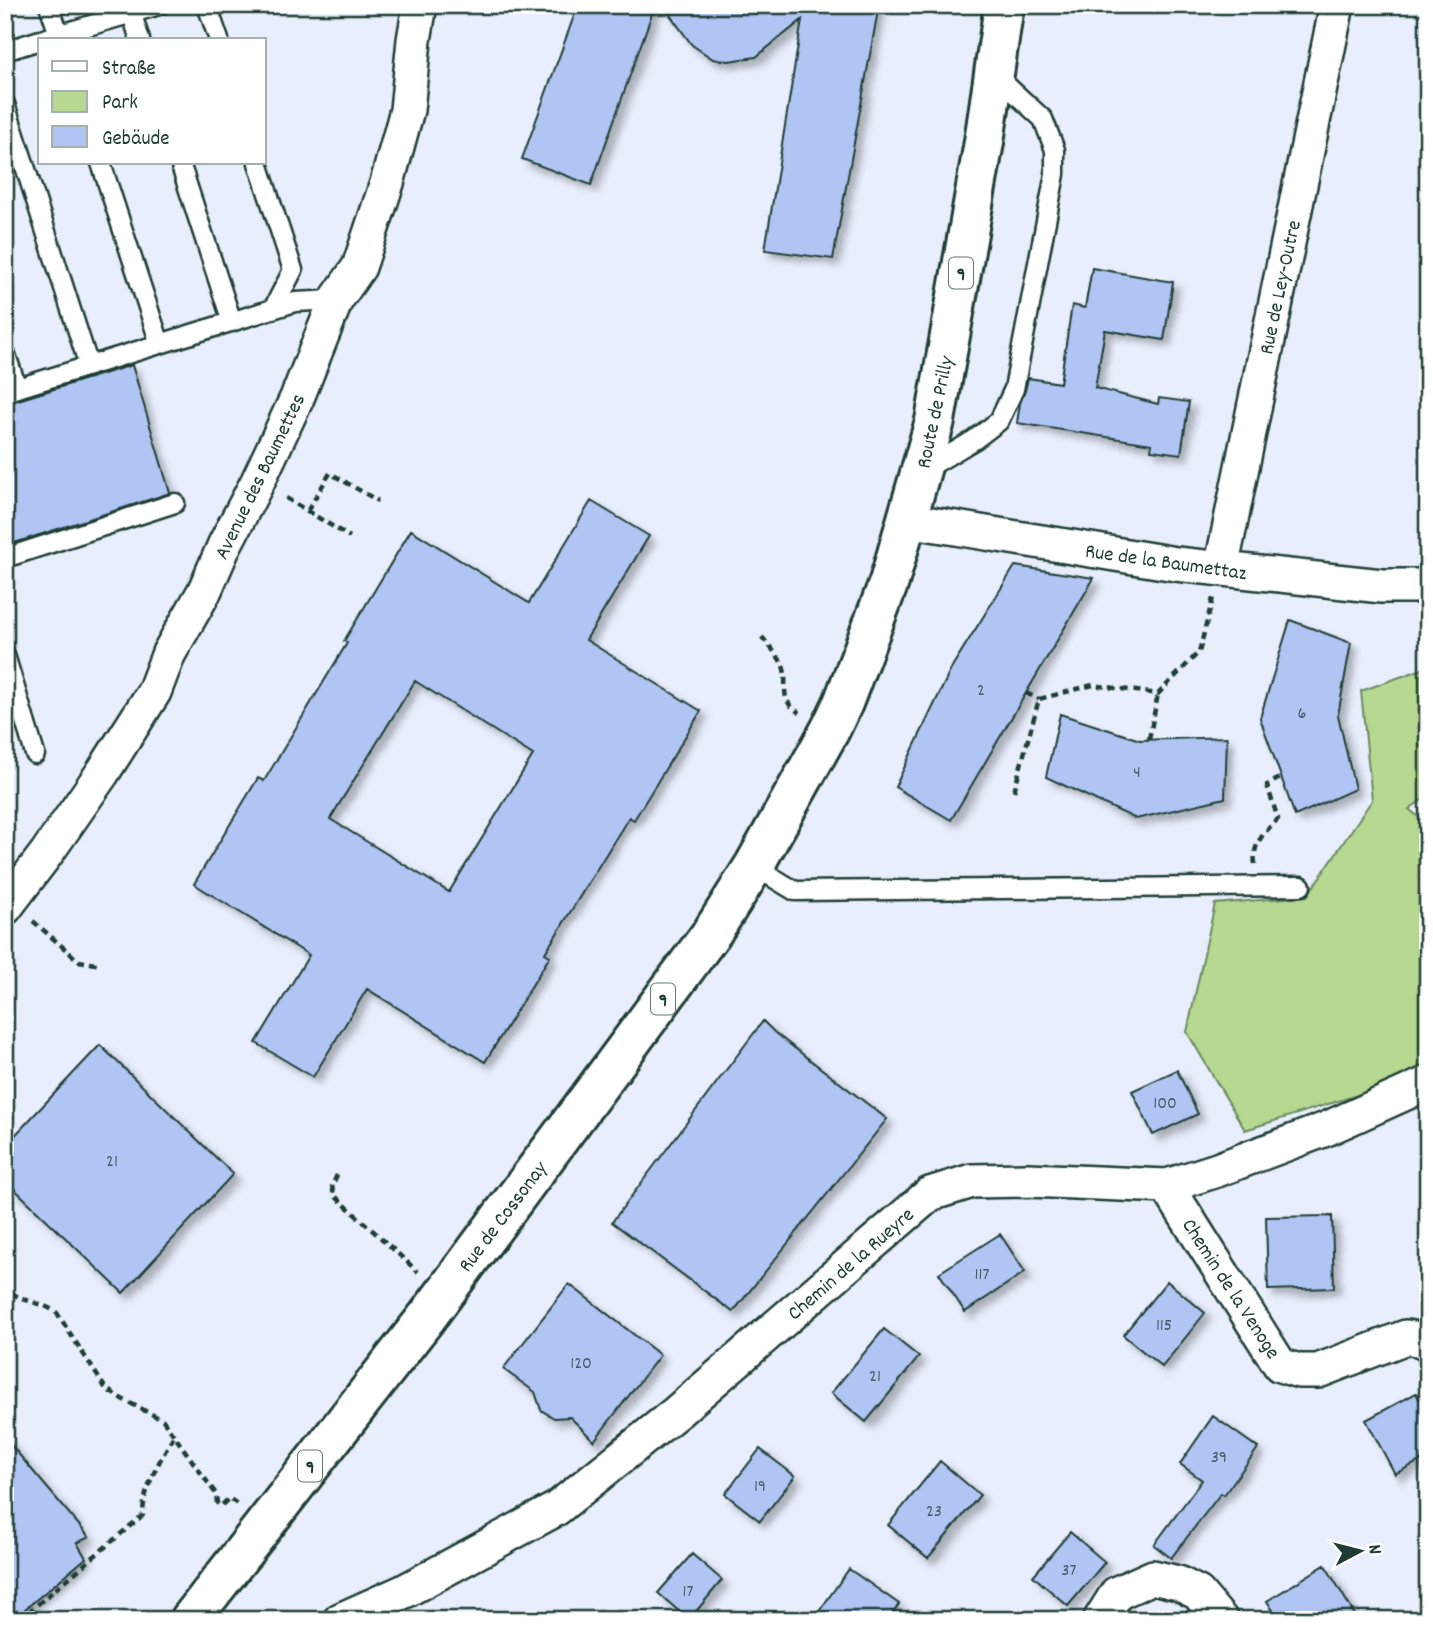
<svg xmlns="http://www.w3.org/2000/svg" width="1433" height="1625" viewBox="0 0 1433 1625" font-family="Dekko,sans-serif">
<defs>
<filter id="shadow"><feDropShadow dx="6" dy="6" stdDeviation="3.5" flood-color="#0004"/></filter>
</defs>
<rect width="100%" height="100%" fill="#e8eefc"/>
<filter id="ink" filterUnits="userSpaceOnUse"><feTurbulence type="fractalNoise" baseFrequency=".0143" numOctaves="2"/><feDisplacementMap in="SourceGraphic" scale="14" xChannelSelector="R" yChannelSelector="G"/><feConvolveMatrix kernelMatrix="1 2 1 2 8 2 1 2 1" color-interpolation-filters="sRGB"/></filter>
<g filter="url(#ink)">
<path fill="#b6d891" stroke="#6a8a62" stroke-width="2" d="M1428,667V796L1409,809L1428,825V1073L1245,1130L1187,1032L1215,904L1307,896L1372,800L1361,691Z"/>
<path fill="#b1c5f4" stroke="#1f3d34" stroke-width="2" fill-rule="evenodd" filter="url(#shadow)" d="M578,5H655L591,185L522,159Z
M663,5H879L833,259L765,250L802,20L756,57L729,61L713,59L692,45Z
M1092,268L1173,282L1164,340L1105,330L1095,388L1158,404L1159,398L1189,402L1181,454L1151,450L1152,444L1017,423L1020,403L1025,391L1028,378L1060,383L1072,305L1085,308Z
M132,365L170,493L5,546V404Z
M591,501L649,536L586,640L701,711L634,820L629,817L545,953L550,956L485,1062L367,989L313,1077L256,1043L309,955L194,884L258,778L264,781L347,643L344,641L411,530L529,603ZM415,681L533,755L449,892L330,819Z
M1015,566L1094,578L951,820L895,787L953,665Z
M1290,620L1351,643L1338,715L1355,789L1295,816L1260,718Z
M1060,714L1140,740L1227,737L1225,798L1136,819L1046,777Z
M763,1021L775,1033L887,1119L733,1312L612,1222Z
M100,1045L233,1174L123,1293L5,1180V1146Z
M1177,1070L1198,1114L1153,1135L1132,1091Z
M1332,1216L1334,1288L1268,1290L1266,1217Z
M1000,1234L1025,1272L965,1312L939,1273Z
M1167,1281L1205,1313L1162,1367L1123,1335Z
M569,1284L660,1355L594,1441L570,1417L554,1418L541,1410L535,1392L503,1369Z
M884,1329L919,1357L866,1422L831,1393Z
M1416,1393L1428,1415V1457L1395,1474L1366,1420Z
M1213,1416L1258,1448L1224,1495L1221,1493L1171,1558L1154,1545L1202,1480L1180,1464Z
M5,1438L89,1537L77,1543L86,1558L12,1620H5Z
M760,1449L795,1476L760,1521L725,1494Z
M940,1461L980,1495L928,1558L888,1525Z
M1070,1532L1105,1562L1068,1606L1033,1576Z
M692,1554L722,1580L689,1620L658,1593Z
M1325,1565L1358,1620H1279L1267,1601Z
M849,1569L899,1604L888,1620H813Z"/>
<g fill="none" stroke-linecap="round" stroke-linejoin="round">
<defs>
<path id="lane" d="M49,5L61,40
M129,5L140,40
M207,5L219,40
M41,40L159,5
M5,51L40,40
M5,104L89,366
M101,163L160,344
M180,163L232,322
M258,163L293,270L273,309
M5,352L17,388
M5,392L295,302L336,300
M924,470L974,440L999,421L1014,389L1055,174V150L1043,119L994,74
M5,558L175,503
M5,655L35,754
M754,866L795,891L1301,886"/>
<path id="street" d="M907,520L1176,564L1382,586H1428
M1221,569L1337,5
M5,908L46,854L103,772L154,692L169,653L204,592L225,544L257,483L297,398L336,300L359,267L387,183L407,110L414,40L420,5
M1167,1186L1280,1365L1299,1371H1318L1406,1337L1422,1340L1428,1344
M340,1620L405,1591L556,1509L677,1412L930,1194L972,1181L1028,1180L1167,1186L1217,1170L1326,1129L1428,1083
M1100,1620L1117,1593L1153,1577L1178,1583L1198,1593L1221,1620"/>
<path id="primary" d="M190,1620L427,1317L713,931L754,866L830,730L843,703L889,582L935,421L984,142L1004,5"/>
</defs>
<use href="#lane" stroke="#1f3d34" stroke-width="23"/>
<use href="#street" stroke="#1f3d34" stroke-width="38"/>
<use href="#primary" stroke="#1f3d34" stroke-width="44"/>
<path stroke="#1f3d34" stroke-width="4.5" stroke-dasharray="7 5" stroke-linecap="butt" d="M286,498L350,537
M308,510L330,473L378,501
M762,637C769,646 779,656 783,666C790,685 776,699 800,713
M1026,693L1039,699
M1149,739L1158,694
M1014,791L1039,699L1093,685L1158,694L1199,652L1213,598
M1255,864C1252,843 1264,833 1278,819L1267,785L1282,777
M33,921L79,961L101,965
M337,1175L332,1186L334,1195L418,1272
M5,1283C12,1303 42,1300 57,1313L106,1389L122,1399L163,1420L216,1494L217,1503L221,1506L229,1498L237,1504
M19,1620L143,1515C143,1487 161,1459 174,1435"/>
<use href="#lane" stroke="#fff" stroke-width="18"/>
<use href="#street" stroke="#fff" stroke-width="33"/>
<use href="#primary" stroke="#fff" stroke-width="38"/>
</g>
</g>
<g text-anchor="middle" stroke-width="5" stroke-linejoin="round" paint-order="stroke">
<g font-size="18" fill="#445f64">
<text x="981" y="695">2</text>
<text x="1302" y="718">6</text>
<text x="1137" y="777">4</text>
<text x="1165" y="1108">100</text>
<text x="112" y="1166">21</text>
<text x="982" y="1279">117</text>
<text x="1164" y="1330">115</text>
<text x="581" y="1368">120</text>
<text x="875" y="1381">21</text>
<text x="1219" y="1462">39</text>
<text x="760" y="1491">19</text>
<text x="934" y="1516">23</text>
<text x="1069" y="1575">37</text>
<text x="688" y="1596">17</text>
</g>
<g fill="#fff" stroke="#627771" stroke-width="2">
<rect x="949" y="257.5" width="24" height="31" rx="5"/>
<rect x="651" y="983.5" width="24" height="31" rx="5"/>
<rect x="298" y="1450.5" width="24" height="31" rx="5"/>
</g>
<g font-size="19" font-weight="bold" fill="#1f3d34">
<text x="961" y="280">9</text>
<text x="663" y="1006">9</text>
<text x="310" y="1473">9</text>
</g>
<g font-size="21" fill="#1f3d34" stroke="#fff">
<text transform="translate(1279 287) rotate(-78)" y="7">Rue de Ley-Outre</text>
<text transform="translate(934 412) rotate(-78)" y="7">Route de Prilly</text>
<text transform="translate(259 476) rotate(-64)" y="7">Avenue des Baumettes</text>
<text transform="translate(1166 561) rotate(8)" y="7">Rue de la Baumettaz</text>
<text transform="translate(502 1216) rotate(-53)" y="7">Rue de Cossonay</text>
<text transform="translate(850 1263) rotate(-41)" y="7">Chemin de la Rueyre</text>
<text transform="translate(1232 1288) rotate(57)" y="7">Chemin de la Venoge</text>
</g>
</g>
<rect width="1433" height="1625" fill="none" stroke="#fff" stroke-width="28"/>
<rect x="14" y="14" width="1405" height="1597" fill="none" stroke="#1f3d34" stroke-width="2.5" filter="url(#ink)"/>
<rect x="38" y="38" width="228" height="126" fill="#ffffff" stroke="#a5b1ae" stroke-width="2"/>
<rect x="52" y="61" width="35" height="10" fill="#ffffff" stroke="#a5b1ae" stroke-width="2"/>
<text x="102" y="74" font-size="21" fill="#1f3d34">Straße</text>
<rect x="52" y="91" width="35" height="21" fill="#b6d891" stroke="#a5b1ae" stroke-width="2"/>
<text x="102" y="108" font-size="21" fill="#1f3d34">Park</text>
<rect x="52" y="126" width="35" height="21" fill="#b1c5f4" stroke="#a5b1ae" stroke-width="2"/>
<text x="102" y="144" font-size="21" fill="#1f3d34">Gebäude</text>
<g transform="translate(1360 1551) rotate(83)" stroke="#ffffff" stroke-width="5" paint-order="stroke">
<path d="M0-5L12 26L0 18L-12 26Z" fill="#1f3d34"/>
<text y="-10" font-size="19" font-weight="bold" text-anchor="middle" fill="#1f3d34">N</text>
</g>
</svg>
